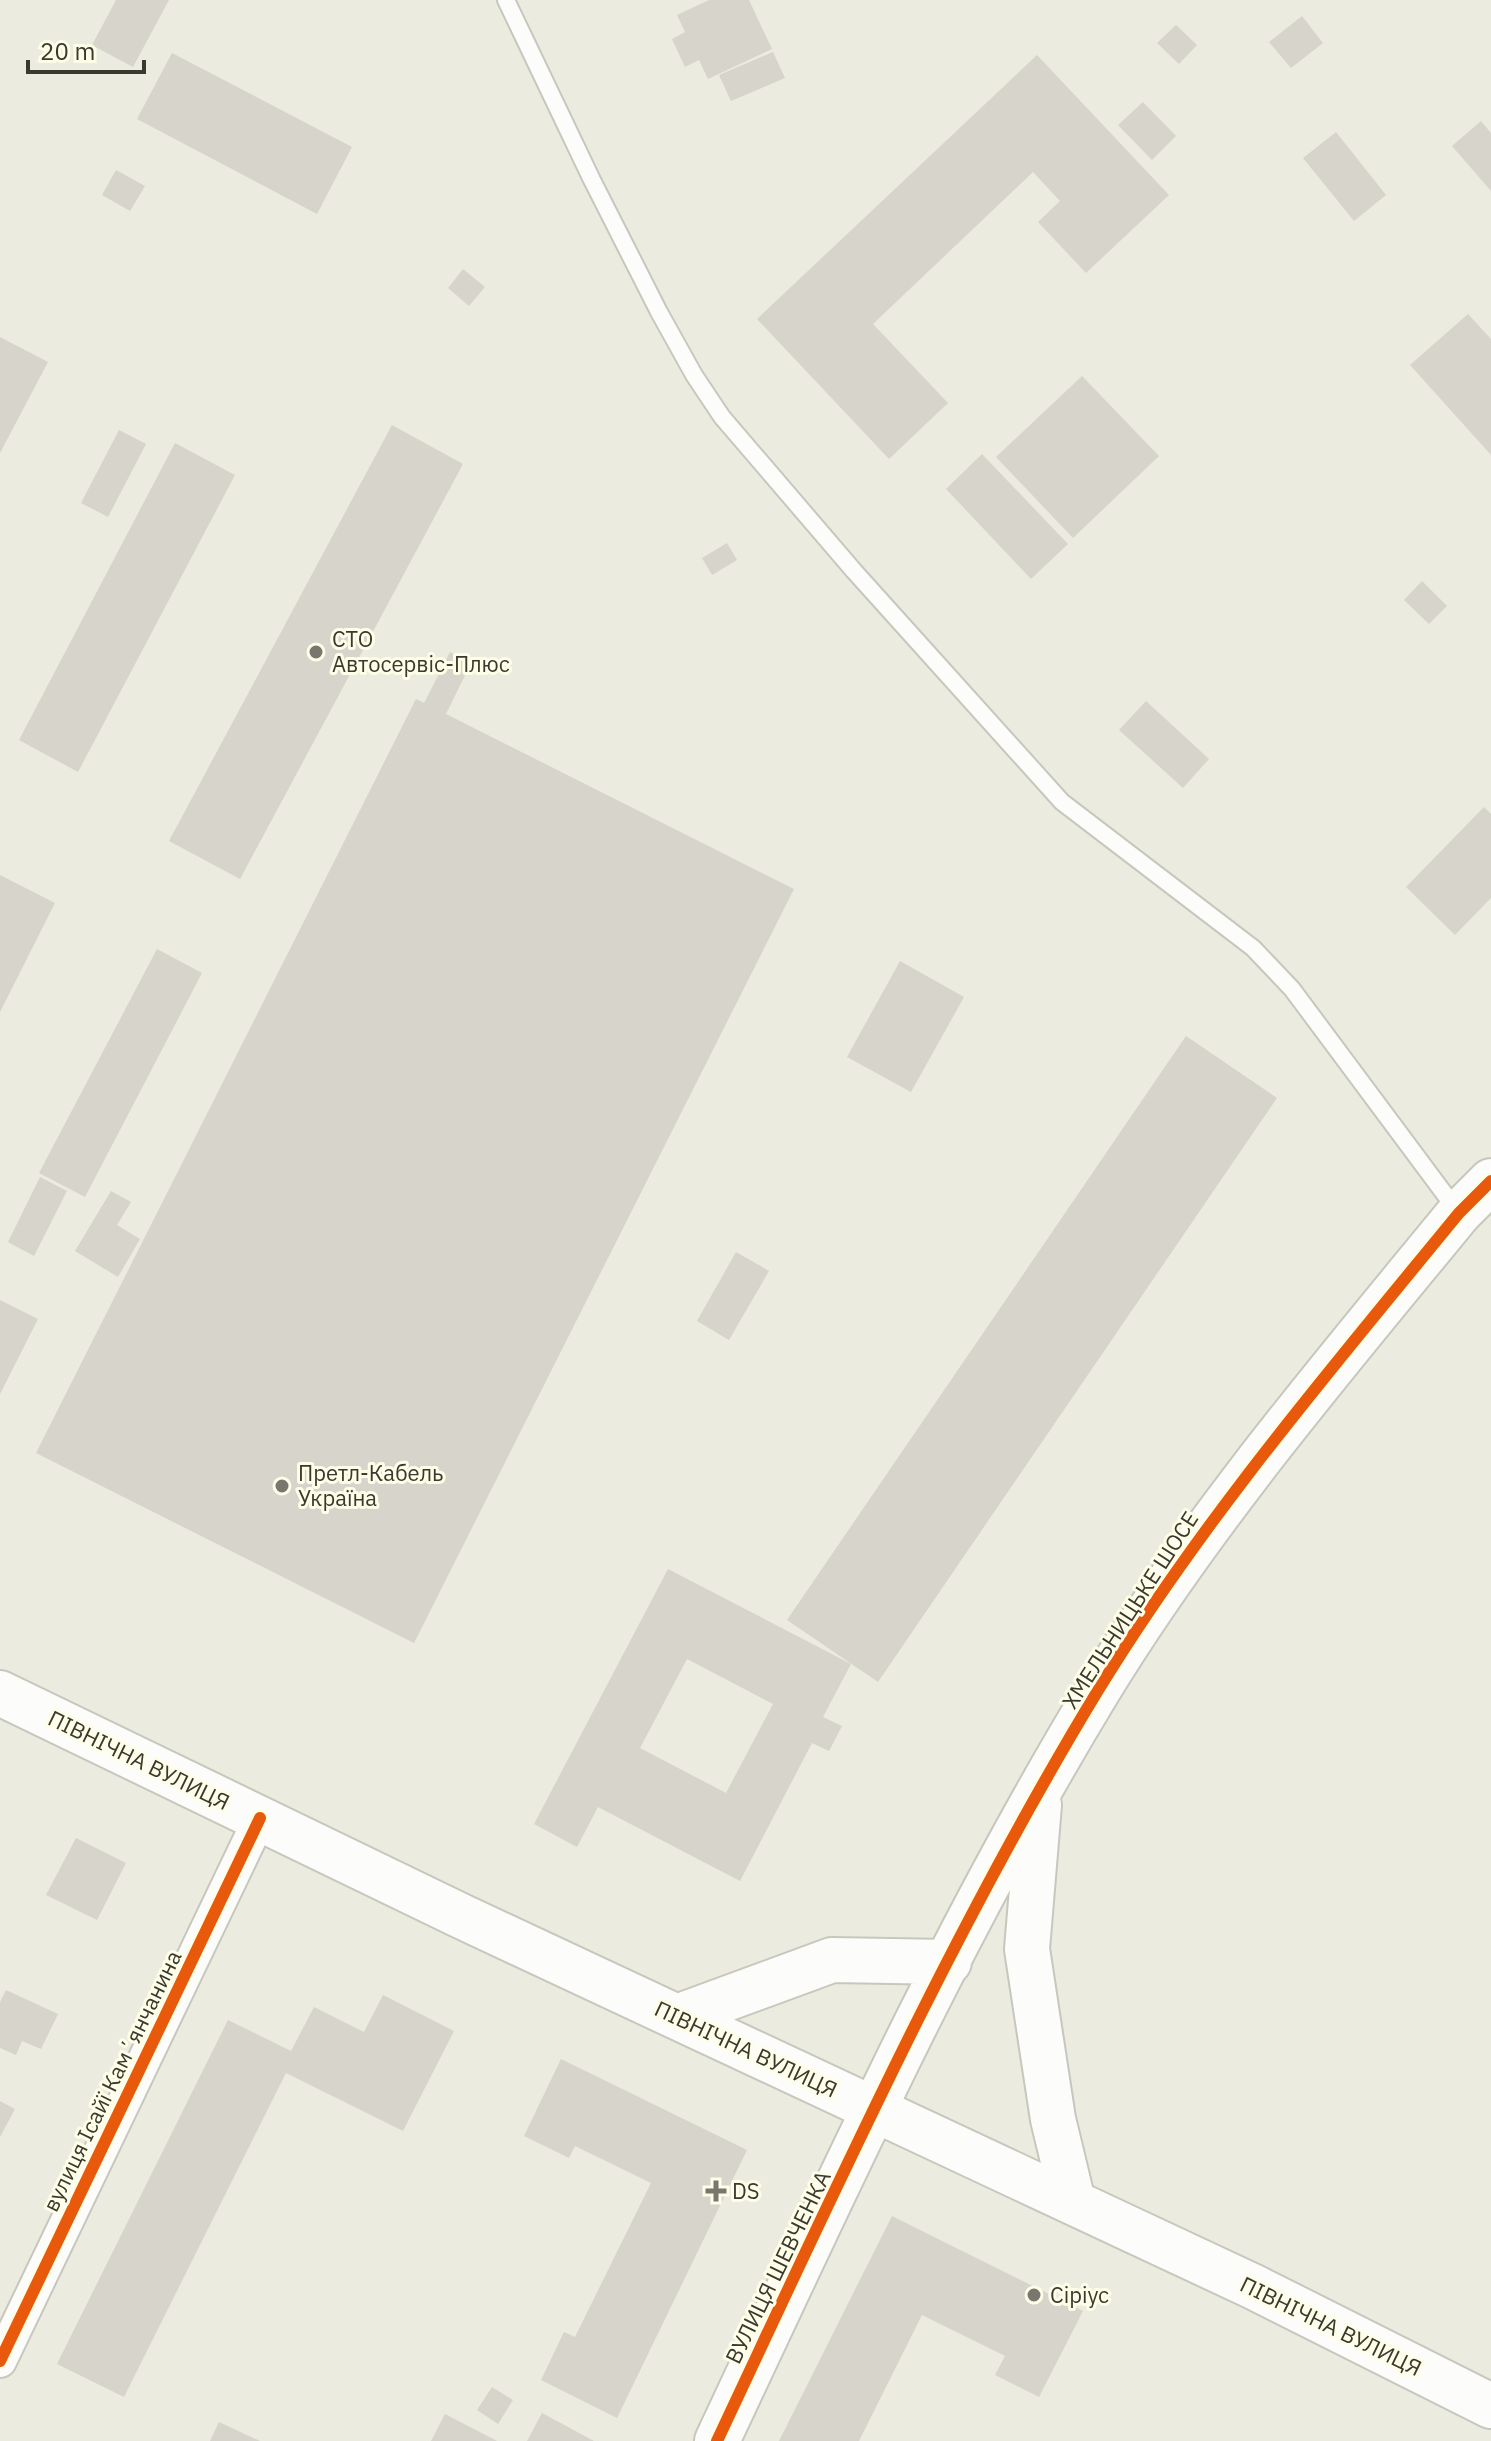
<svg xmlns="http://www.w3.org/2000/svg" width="1491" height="2441" viewBox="0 0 1491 2441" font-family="'IBM Plex Sans',sans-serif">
<rect width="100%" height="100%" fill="#ecebdf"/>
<path fill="#d6d4cb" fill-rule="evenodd" d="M116,0H169L133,67L92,45Z
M709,0H749L772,49L708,79L699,60L685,67L672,39L685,32L677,15Z
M1302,16L1323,43L1291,68L1269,42Z
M1176,25L1197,45L1179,64L1157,43Z
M773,52L785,78L731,101L719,75Z
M172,53L352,147L317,214L137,119Z
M1037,55L1169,195L1086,273L1038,222L1060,201L1033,172L873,324L948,403L889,459L757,319Z
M1143,102L1176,136L1152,160L1118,125Z
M1481,121L1491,133V191L1452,146Z
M1336,132L1386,195L1354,221L1303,158Z
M116,170L145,186L130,211L102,195Z
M463,269L485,287L469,306L448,288Z
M1468,314L1491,339V455L1410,365Z
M0,337L48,362L0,453Z
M1082,376L1159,456L1073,538L996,457Z
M392,425L463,464L240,879L169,841Z
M119,430L146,444L108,517L81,503Z
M175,443L235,475L78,772L19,740Z
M982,454L1068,544L1031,579L946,489Z
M727,543L737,560L712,575L702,558Z
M1422,581L1447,606L1429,624L1404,600Z
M450,652L471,663L446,714L794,889L414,1643L36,1453L416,699L424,703Z
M1146,701L1209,759L1183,788L1119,730Z
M1484,807L1491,814V898L1455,935L1406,887Z
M0,875L55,903L0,1012Z
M157,949L202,973L85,1197L39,1173Z
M900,961L964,997L911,1092L847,1057Z
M1186,1036L1277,1098L878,1682L787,1620Z
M40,1177L67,1191L34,1256L8,1242Z
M111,1191L131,1202L117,1225L140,1239L118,1277L75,1251Z
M736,1252L769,1271L729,1340L697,1321Z
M0,1300L38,1319L0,1394Z
M668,1569L851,1664L823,1717L842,1726L829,1751L812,1743L740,1881L598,1807L577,1847L534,1824ZM687,1659L773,1704L726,1793L640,1748Z
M76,1838L126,1863L97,1920L46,1895Z
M6,1990L58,2014L41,2049L22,2041L16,2055L0,2048V2002Z
M383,1995L454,2031L403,2131L286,2073L124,2397L57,2364L228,2020L291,2051L314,2007L364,2032Z
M561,2059L747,2150L617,2418L541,2380L564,2332L575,2337L651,2183L575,2146L569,2158L524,2136Z
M0,2101L15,2109L0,2137Z
M892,2216L1083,2311L1039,2397L995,2375L1005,2356L922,2315L859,2441H779Z
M492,2387L513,2400L498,2424L477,2410Z
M542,2413L594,2441H527Z
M445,2414L497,2441H431Z
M219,2422L260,2441H210Z"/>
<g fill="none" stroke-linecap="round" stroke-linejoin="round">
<defs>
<path id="lane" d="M506,0L592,180L659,312L694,375L722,417L854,571L1062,802L1253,948L1292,989L1458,1212"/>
<path id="street" d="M0,2361L260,1818"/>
<path id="secondary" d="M0,1693L461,1916L1254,2287L1491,2406
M1039,1805L1027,1949L1053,2119L1073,2202
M677,2017L832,1960L949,1962
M717,2441C836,2188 952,1931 1097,1692C1202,1520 1332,1368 1459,1213L1491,1181"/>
</defs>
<use href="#lane" stroke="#c7c7be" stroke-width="20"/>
<use href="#street" stroke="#c7c7be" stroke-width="36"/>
<use href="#secondary" stroke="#c7c7be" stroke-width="48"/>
<use href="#lane" stroke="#fcfcfa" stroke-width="16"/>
<use href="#street" stroke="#fcfcfa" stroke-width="32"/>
<use href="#secondary" stroke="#fcfcfa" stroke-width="44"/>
<defs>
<path id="cycleway" d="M0,2361L260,1818
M717,2441C836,2188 952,1931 1097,1692C1202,1520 1332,1368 1459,1213L1491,1181"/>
</defs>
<use href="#cycleway" stroke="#fefde7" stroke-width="17"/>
<use href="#cycleway" stroke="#e8590c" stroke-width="12"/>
</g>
<g fill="#78776d" stroke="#fefde7" stroke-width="3">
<circle cx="316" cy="652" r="8"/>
<circle cx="282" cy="1486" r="8"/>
<path d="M712 2179h8v8h8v8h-8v8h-8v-8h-8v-8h8z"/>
<circle cx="1034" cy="2295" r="8"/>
</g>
<g text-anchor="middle" stroke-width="6" stroke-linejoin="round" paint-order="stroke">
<g font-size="22" fill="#393930" stroke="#fefde7" text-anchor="start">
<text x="332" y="647">СТО<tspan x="332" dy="25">Автосервіс-Плюс</tspan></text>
<text x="298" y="1481">Претл-Кабель<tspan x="298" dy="25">Україна</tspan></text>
<text x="732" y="2199">DS</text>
<text x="1050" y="2303">Сіріус</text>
</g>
<g font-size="22" fill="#393930" stroke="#fefde7">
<text transform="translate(1130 1610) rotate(-57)" y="8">ХМЕЛЬНИЦЬКЕ ШОСЕ</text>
<text transform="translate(139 1760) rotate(26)" y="8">ПІВНІЧНА ВУЛИЦЯ</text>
<text transform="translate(746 2049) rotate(25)" y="8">ПІВНІЧНА ВУЛИЦЯ</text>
<text transform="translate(112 2081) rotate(-64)" y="8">вулиця Ісайї Камʼянчанина</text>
<text transform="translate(778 2267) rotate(-64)" y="8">ВУЛИЦЯ ШЕВЧЕНКА</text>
<text transform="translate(1331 2326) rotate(26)" y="8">ПІВНІЧНА ВУЛИЦЯ</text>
</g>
</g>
<path d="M28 60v12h116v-12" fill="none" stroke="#393930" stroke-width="4"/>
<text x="40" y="60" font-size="24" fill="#393930" stroke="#fefde7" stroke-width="6" paint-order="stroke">20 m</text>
</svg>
